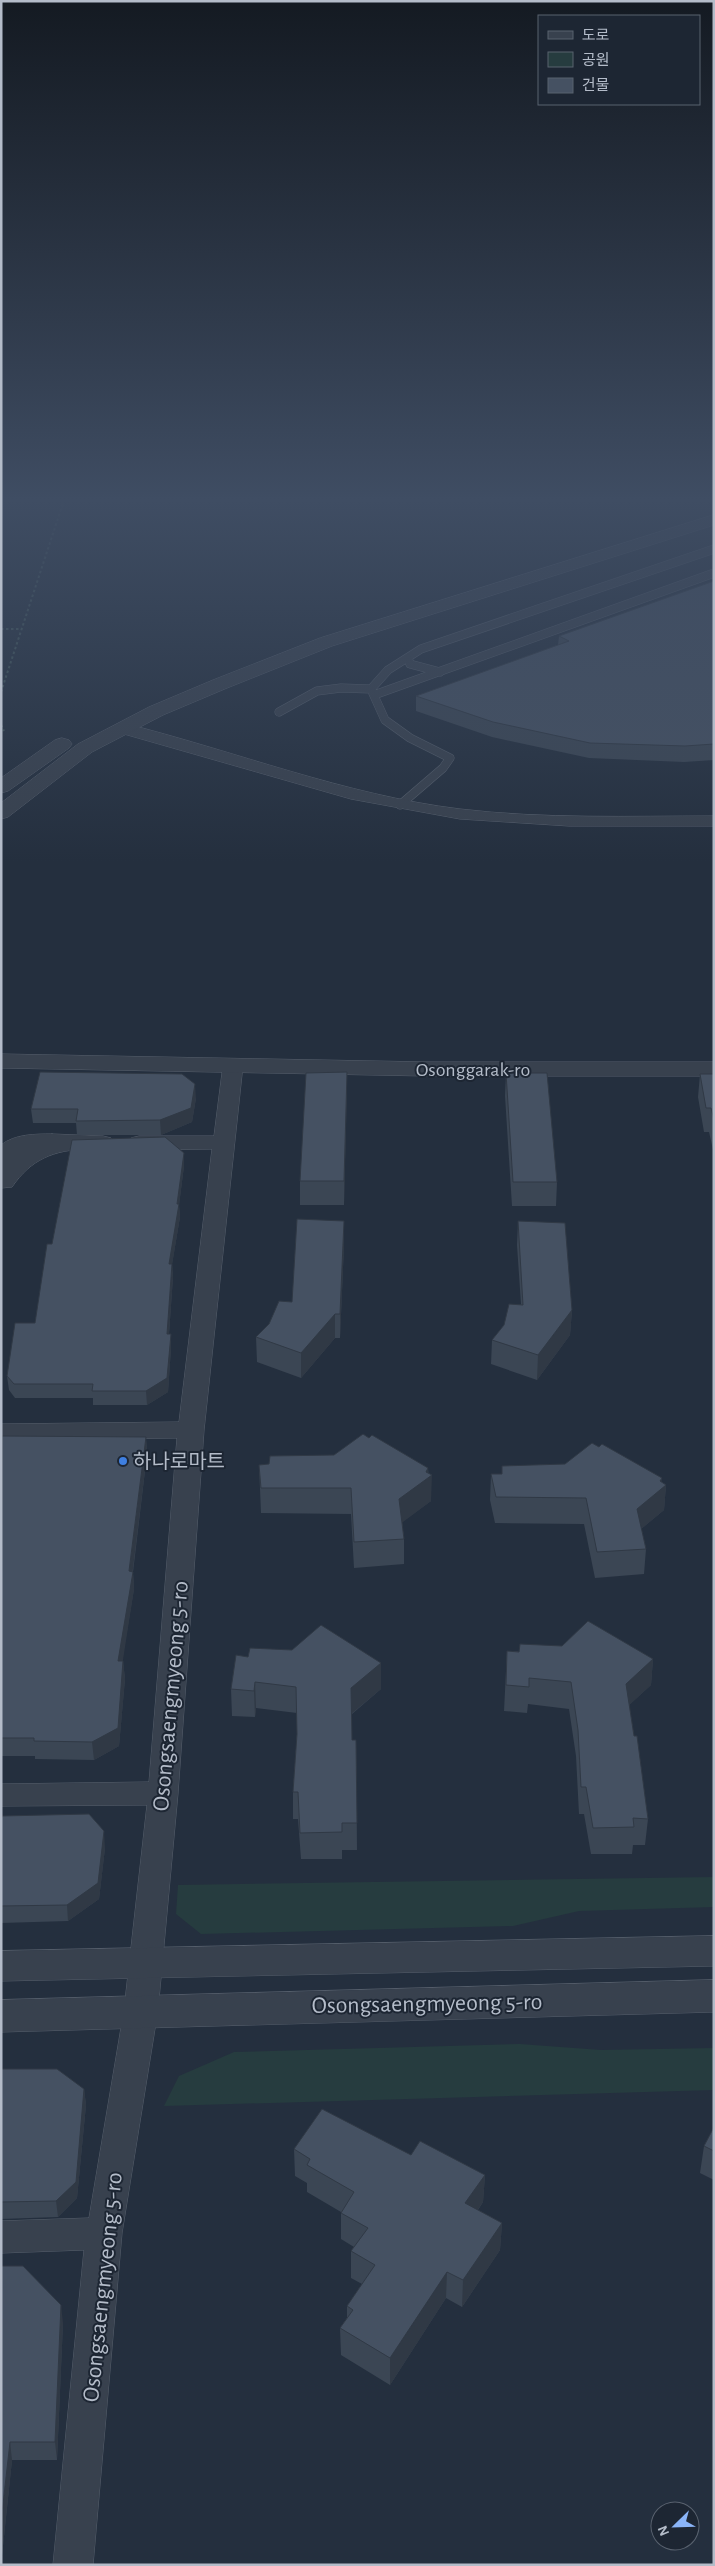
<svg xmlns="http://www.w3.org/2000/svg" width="715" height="2566" viewBox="0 0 715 2566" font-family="'Alegreya Sans','Noto Sans KR',sans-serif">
<rect width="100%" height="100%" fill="#242f3e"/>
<path fill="#263c3f" d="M714,1877V1907L579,1911L513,1926L201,1934L176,1914L178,1885Z
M520,2044L601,2050L714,2048V2090L164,2106L179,2076L234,2052Z"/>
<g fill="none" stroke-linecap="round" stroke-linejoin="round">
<defs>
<path id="service" d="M408,658L410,664L440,672
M374,695L714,573
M279,712L317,691L341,688L371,689
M400,805L443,768L450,758L410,738L385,720L371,689L388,670L421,649L714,549"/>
<path id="minor" d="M123,723C235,751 345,795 460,809C544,819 630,816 714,816V826H569L460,819L351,799L117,732L115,728L117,724Z
M233,1059L240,1061L243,1065L204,1430L178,1793L158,2010L122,2233L93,2565H53L84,2250L1,2253V2221L89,2218L124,2010L147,1805L1,1806V1784L149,1782L177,1438L1,1440V1424L179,1422L212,1149L139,1150L131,1148L128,1143L131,1138L139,1136H214L223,1065L226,1061Z
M52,1134L103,1136L111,1138L114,1143L111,1148C102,1150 95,1149 87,1149C54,1150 31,1159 12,1187L1,1188V1145C15,1134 35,1134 52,1134Z"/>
<path id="tertiary" d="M714,515V525L332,646L227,688L163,715L92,752L8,817L1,819V803L78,744L149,707L213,680L320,638Z
M62,738L69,740L72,744L69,748L8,791L1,793V778L55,740Z
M1,1054L427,1062H714V1076H427L1,1068Z
M714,1936V1966L1,1981V1951Z
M714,1980V2012L1,2032V2000Z"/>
</defs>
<use href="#service" stroke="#565f6c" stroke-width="9"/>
<use href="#minor" stroke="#565f6c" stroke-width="1"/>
<use href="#tertiary" stroke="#565f6c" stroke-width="1"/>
<path stroke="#44595c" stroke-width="2" stroke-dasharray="2.5 2.5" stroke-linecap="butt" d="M1,629H22
M1,692L63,503
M1,725L4,731"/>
<use href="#service" stroke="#38414e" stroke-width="8"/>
<use href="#minor" fill="#38414e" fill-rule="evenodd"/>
<use href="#tertiary" fill="#38414e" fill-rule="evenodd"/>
</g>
<path fill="#3b4654" d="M714,581V760L684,762L589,758L492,737L416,711V696L558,645L559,636Z
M347,1072L344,1205H300V1181Z
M506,1073L557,1182L556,1206H512L505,1096Z
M700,1074H714V1154L709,1132H704L698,1097Z
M196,1098L192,1122L161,1135H77L76,1123H33L31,1109Z
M184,1166L179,1205L180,1217L172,1264L173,1277L169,1334L171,1348L168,1392L147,1405H93V1398H15L9,1390L7,1376L35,1323L52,1244Z
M344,1221V1245L340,1338H335L301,1378L257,1362L256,1337L292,1302Z
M518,1221L572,1310L570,1335L537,1380L491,1364L492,1340L521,1304L517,1245Z
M146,1437L147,1454L133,1572L134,1589L122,1661H123L125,1679L119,1746L94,1760L35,1759V1756H1V1439Z
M369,1438L428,1468L431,1501L402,1522L404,1539V1564L354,1568L351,1514L261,1513L259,1465L269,1464L334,1455Z
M491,1474L662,1482L666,1485L664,1510L641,1529L646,1549L644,1574L595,1578L584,1524L495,1523L490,1500Z
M507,1651L653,1659L651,1685L629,1705L648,1819L645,1845H633L632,1854H591L584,1814H579L576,1756L569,1709L528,1704L527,1713L504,1711Z
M248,1657L381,1663V1689L352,1714V1740H356L357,1850H342V1859H301L298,1819H293V1792L297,1734V1713L256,1708L255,1717L232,1716L231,1689Z
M1,1821L105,1848L99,1899L68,1921L1,1923Z
M1,2069L84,2089L86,2105L77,2198L58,2217L1,2219Z
M714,2127V2180L700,2173L704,2146Z
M294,2149L411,2155L485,2175L483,2202L478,2210L502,2223L500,2250L462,2307L446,2298L390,2385L341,2355L340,2328L347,2318V2306L362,2284L351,2278V2251L354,2247L341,2239V2212L307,2192V2183L295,2176Z
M1,2266L63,2323L57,2460H12L1,2565Z"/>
<path fill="#303945" d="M347,1072V1095L344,1205V1181Z
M195,1084L196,1098L192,1122L161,1135L160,1120Z
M184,1153V1166L179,1205L180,1217L170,1277L169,1264Z
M344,1221V1245L340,1338V1314Z
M172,1264L173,1277L168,1348L167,1334Z
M572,1310L570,1335L537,1380L538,1355Z
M335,1314V1338L301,1378V1353Z
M171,1334V1348L168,1392L147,1405L146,1391Z
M146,1437L147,1454L132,1576L133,1572L134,1589L120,1679L118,1661Z
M428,1468V1478L432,1475L431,1501L399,1525V1499Z
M662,1478L661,1489L666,1485L664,1510L634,1535L637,1509Z
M653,1659L651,1685L624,1710L626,1684Z
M123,1661L125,1679L119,1746L94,1760L92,1742Z
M381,1663V1689L351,1714V1688Z
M255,1682L256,1708L255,1717L254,1691Z
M104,1831L105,1848L99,1899L68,1921L67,1905Z
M84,2089L86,2105L77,2198L58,2217L56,2201Z
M485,2175L483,2202L464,2230L465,2203Z
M502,2223L500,2250L462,2307L463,2280Z
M447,2272L446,2298L390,2385V2358Z
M61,2305L63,2323L57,2460L55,2442Z
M10,2442L12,2460L1,2565V2522Z"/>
<path fill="#455162" stroke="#303945" d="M714,581V744L685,746L590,743L493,722L416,696L569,641L559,636Z
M40,1072L182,1074L195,1084L191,1108L160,1120L76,1121L78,1109H31Z
M347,1072L344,1181H300L306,1073Z
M506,1073H547L557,1182H513Z
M700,1074H714V1120L711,1108H706Z
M165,1137L184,1153L177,1204H179L169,1264H172L167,1334H171L167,1378L146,1391H92L93,1384H14L7,1376L15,1323H35L47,1244H52L72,1140Z
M297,1219L344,1221L340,1314H335L301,1353L256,1337L269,1324L279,1301L292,1302Z
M518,1221L565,1223L572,1310L538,1355L492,1340L504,1325L509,1304L523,1305Z
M363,1434L369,1438L372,1435L428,1468L426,1472L432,1475L399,1499L404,1539L354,1542L351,1488H261L259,1465L269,1464L270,1456L334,1455Z
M2,1436L146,1437L129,1571L133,1572L118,1661H123L118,1728L92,1742L34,1741V1738H1Z
M592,1443L599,1447L602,1444L662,1478L660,1481L666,1485L637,1509L646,1549L597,1552L586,1498L496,1497L491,1474H502V1466L565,1464Z
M588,1621L653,1659L626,1684L634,1736H637L648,1819L633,1818L634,1827L593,1828L586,1787H581L578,1730L571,1682L529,1678V1687L506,1685L507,1651L519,1652L520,1644L562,1646Z
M321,1625L381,1663L351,1688L352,1740H356L357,1823H342V1832L300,1833L298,1792H293L297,1734L296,1687L255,1682L254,1691L231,1689L236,1655L248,1657L250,1648L292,1650Z
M89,1814L104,1831L98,1883L67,1905L1,1906V1821L2,1816Z
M1,2069H57L84,2089L76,2182L56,2201L1,2202Z
M322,2109L411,2155L420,2141L485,2175L465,2203L502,2223L463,2280L447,2272L390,2358L340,2328L353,2310L347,2306L375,2265L351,2251L368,2228L341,2213L354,2192L307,2165L310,2159L294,2149Z
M714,2127V2151L704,2146Z
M1,2266H23L61,2305L55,2442H10L1,2522Z"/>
<linearGradient id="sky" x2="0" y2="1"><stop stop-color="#141a22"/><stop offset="0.58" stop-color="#3f4d63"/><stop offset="1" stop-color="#3f4d63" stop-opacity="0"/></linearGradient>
<rect width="715" height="862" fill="url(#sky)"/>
<circle fill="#3f7fe0" stroke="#1d2633" stroke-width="2" cx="123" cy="1461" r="5"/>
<g text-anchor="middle" stroke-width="4" stroke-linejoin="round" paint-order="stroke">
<g font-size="20" fill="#b4bcc9" stroke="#1d2633">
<text x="473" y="1076">Osonggarak-ro</text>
</g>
<g font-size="20" fill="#b4bcc9" stroke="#1d2633" text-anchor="start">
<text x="133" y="1468">하나로마트</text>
</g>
<g font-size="24" fill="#b4bcc9" stroke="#1d2633">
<text transform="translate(170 1696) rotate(-85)" y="8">Osongsaengmyeong 5-ro</text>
<text transform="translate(427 2003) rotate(-1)" y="8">Osongsaengmyeong 5-ro</text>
<text transform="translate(102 2287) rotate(-84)" y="8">Osongsaengmyeong 5-ro</text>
</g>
</g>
<rect width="715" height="2566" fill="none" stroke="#b4bcc9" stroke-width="5"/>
<rect x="538" y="15" width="162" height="90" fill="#1d2633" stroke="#59626f"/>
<rect x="548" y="31" width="25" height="8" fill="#38414e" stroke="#59626f"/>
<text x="582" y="40" font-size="15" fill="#b4bcc9">도로</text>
<rect x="548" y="52" width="25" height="15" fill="#263c3f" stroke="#59626f"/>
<text x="582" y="65" font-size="15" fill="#b4bcc9">공원</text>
<rect x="548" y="78" width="25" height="15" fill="#455162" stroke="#59626f"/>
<text x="582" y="90" font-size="15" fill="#b4bcc9">건물</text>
<g transform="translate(675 2526) rotate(247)"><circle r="24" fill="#1d2633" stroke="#59626f"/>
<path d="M0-4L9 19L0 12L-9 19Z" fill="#8ab4f8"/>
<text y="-8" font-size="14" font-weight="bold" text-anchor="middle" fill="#b4bcc9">N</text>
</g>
</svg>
